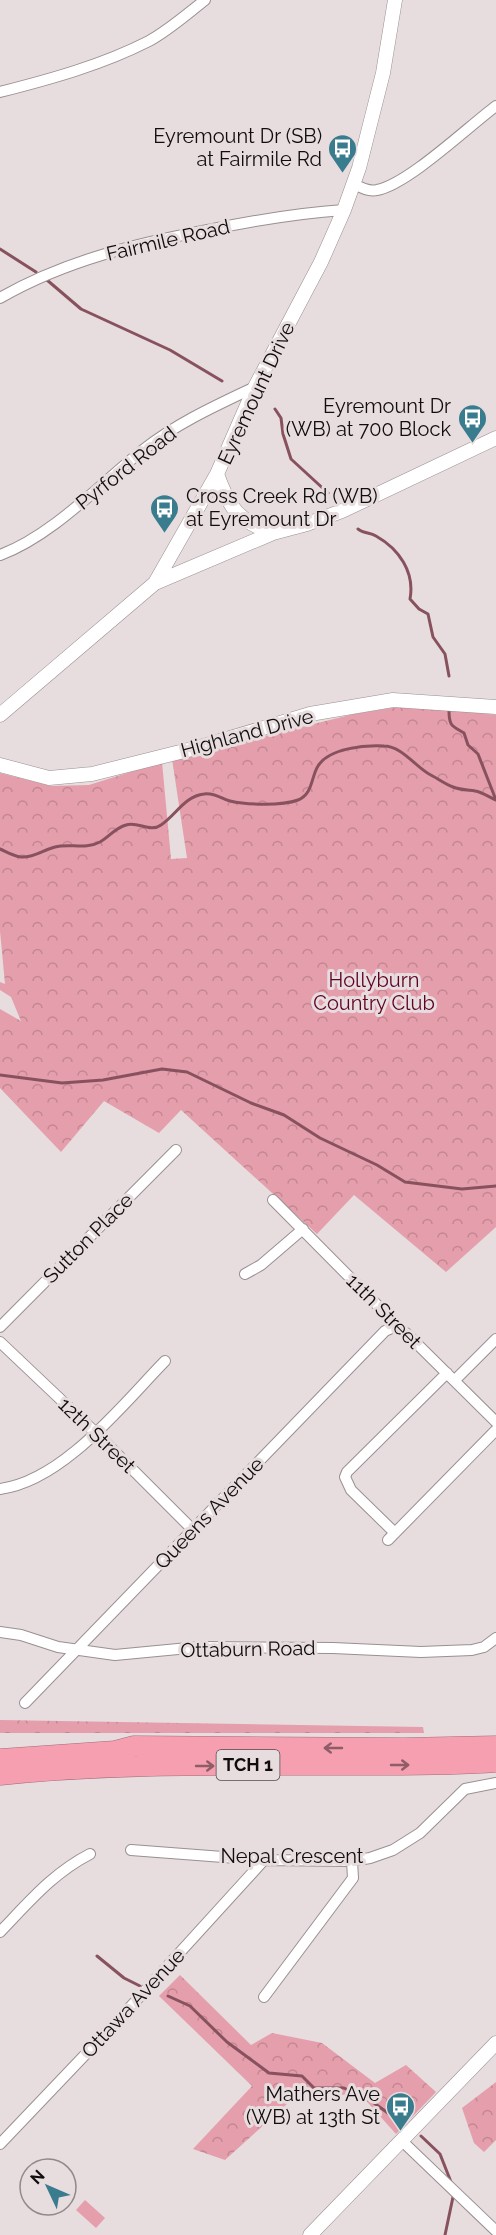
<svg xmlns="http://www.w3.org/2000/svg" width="496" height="2235" viewBox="0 0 496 2235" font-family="Raleway,sans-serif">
<defs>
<pattern id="forest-crowns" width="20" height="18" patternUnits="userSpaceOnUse" patternTransform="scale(1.5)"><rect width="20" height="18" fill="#e59eab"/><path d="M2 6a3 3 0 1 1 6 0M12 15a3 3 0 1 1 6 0" fill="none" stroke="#c38792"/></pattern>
</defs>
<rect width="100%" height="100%" fill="#e7dcde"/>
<path fill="#e59eab" d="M85,2200L105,2218L96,2228L76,2210Z"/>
<path fill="url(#forest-crowns)" d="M416,704L496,715V1227L446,1272L354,1195L317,1234L181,1110L159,1133L104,1101L61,1152L0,1088V1009L21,1021L11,997L0,990V982L5,984L0,931V773L51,786L89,785L162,762L171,859L187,858L172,759L354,714Z
M0,1720L423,1727L424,1733H0Z
M180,1975L251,2045L272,2033L322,2043L375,2083L406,2065L436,2092L396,2134L361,2095L298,2094L225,2160L193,2149L252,2086L159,1996Z
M496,2082V2140L484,2152L474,2143L462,2108Z"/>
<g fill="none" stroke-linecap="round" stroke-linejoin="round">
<path stroke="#87525e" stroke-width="3" d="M0,249L36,272
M47,280L81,309L170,350L222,381
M275,409L281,418L283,434L291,459L328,493
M358,529C364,534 370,532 376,536C399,549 415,572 410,599L419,609L428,614L433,637L445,654L449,676
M449,711C449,727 453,726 464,733L468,745L478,754L496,800
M0,849C7,852 13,856 21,857C34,858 43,850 55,847C70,843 85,850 100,842C109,837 115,828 126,825C138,821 150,833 161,825C176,815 185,796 204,794C214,792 222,799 230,801C247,805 282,806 298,800C313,794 311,777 318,766C329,748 365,745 384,746C401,746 415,766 429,774C437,778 445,784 453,787C460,790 468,790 475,791C482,792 489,797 496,800
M0,1075L62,1083L103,1080L162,1069L187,1072L251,1103L284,1115L320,1138L377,1165L405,1182L462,1189L496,1186
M97,1956L124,1978L140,1986
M168,1996L190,2006L227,2042L269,2073L302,2076L314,2088H344L374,2103L406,2126
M421,2136L440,2154L451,2182
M445,2235L453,2197"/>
<defs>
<path id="minor" d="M0,92C51,79 102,65 149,41C169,30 187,14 205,0
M354,184C361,188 369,192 377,190C407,185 469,126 496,106
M0,298C66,260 139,243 213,229C257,220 299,213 344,210
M0,555C52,536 100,484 143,450C177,423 217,405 255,387
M273,1200L389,1317L394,1327L406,1333L496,1422
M245,1274L261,1265L303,1229
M0,1327L176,1150
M0,1342L96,1433L193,1530
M455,1380L496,1339
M0,1489C63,1481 122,1405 165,1361
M395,1533L351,1490L345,1477L347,1472L447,1373
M388,1540L496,1430
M0,1632L21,1635L58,1647L115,1655L199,1647L333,1648L421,1652L472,1650L484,1647L496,1638
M25,1703L385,1331L394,1327
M131,1850L264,1860L352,1861L370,1858L393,1850L420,1833L465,1789L496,1783
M0,1932C29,1902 53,1873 90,1854
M264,1997L353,1878L352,1861
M401,2140L496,2231
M0,2144L122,2016L264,1860"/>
<path id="tertiary" d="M217,474C229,508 238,521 273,533
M155,583L217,474L255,387L321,262L344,210L359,168L383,73L395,0
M0,715L155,583L273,533L307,524L342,511L496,438
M0,765L49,778L92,774L200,747L310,714L393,700L496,707
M310,2235L496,2043"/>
<path id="motorway" d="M0,1759L115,1751L134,1746L404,1748L496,1746
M0,1775C115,1763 230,1765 346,1765C396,1765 446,1766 496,1762"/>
</defs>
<use href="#minor" stroke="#999091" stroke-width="12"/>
<use href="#tertiary" stroke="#999091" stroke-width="15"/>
<use href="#motorway" stroke="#a56c77" stroke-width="21"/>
<use href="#minor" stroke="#fff" stroke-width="10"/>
<use href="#tertiary" stroke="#fff" stroke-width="14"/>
<use href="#motorway" stroke="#f59fb0" stroke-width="20"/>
</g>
<defs><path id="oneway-shaft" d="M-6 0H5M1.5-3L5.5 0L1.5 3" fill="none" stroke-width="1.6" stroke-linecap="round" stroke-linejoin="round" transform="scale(1.5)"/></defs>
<g stroke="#8e5d67">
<use href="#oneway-shaft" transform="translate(333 1748) rotate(-180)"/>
<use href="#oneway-shaft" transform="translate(400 1765)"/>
<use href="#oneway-shaft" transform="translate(205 1766)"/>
</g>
<defs>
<symbol id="bus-pin" viewBox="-11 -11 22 30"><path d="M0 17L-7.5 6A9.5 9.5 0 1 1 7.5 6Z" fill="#397c8d" stroke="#e7dcde"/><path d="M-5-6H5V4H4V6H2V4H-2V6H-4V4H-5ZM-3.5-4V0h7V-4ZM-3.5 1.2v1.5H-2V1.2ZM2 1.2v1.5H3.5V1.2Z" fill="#fff"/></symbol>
</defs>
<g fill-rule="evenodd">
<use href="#bus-pin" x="326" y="132" width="33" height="45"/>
<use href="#bus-pin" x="456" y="402" width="33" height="45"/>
<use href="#bus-pin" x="148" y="492" width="33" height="45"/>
<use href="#bus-pin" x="384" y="2090" width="33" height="45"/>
</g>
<g text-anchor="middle" stroke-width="6" stroke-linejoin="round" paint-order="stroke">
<rect fill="#e7dcde" stroke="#504b4c" stroke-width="1.5" x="216.5" y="1750" width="63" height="30" rx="4.5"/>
<g font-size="18" font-weight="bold" fill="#100d0d">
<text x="248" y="1771">TCH 1</text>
</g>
<g font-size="20" fill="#100d0d" stroke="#e7dcde" text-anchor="end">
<text x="322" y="143">Eyremount Dr (SB)<tspan x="322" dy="23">at Fairmile Rd</tspan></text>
<text x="451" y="413">Eyremount Dr<tspan x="451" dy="23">(WB) at 700 Block</tspan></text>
<text x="186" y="503" text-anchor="start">Cross Creek Rd (WB)<tspan x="186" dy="23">at Eyremount Dr</tspan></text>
<text x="380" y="2101">Mathers Ave<tspan x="380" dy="23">(WB) at 13th St</tspan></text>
</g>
<g font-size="20" fill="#100d0d" stroke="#e7dcde">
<text transform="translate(168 240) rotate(-13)" y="7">Fairmile Road</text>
<text transform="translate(256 393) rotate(-65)" y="7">Eyremount Drive</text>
<text transform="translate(126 468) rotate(-38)" y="7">Pyrford Road</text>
<text transform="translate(247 733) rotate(-15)" y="7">Highland Drive</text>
<text transform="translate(88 1238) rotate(-45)" y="7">Sutton Place</text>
<text transform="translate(384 1311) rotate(45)" y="7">11th Street</text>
<text transform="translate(97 1435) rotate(44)" y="7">12th Street</text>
<text transform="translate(209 1513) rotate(-46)" y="7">Queens Avenue</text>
<text transform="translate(248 1649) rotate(-1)" y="7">Ottaburn Road</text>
<text x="292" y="1863">Nepal Crescent</text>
<text transform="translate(133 2003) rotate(-47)" y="7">Ottawa Avenue</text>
</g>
<g font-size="20" fill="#5f0126" stroke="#e7dcde">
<text x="374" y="987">Hollyburn<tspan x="374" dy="23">Country Club</tspan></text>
</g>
</g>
<g transform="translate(48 2187) rotate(314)"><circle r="28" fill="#e7dcde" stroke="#91898a" stroke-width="1.5"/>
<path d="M0-4.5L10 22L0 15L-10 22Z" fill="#397c8d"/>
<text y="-9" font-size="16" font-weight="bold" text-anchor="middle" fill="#100d0d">N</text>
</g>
</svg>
